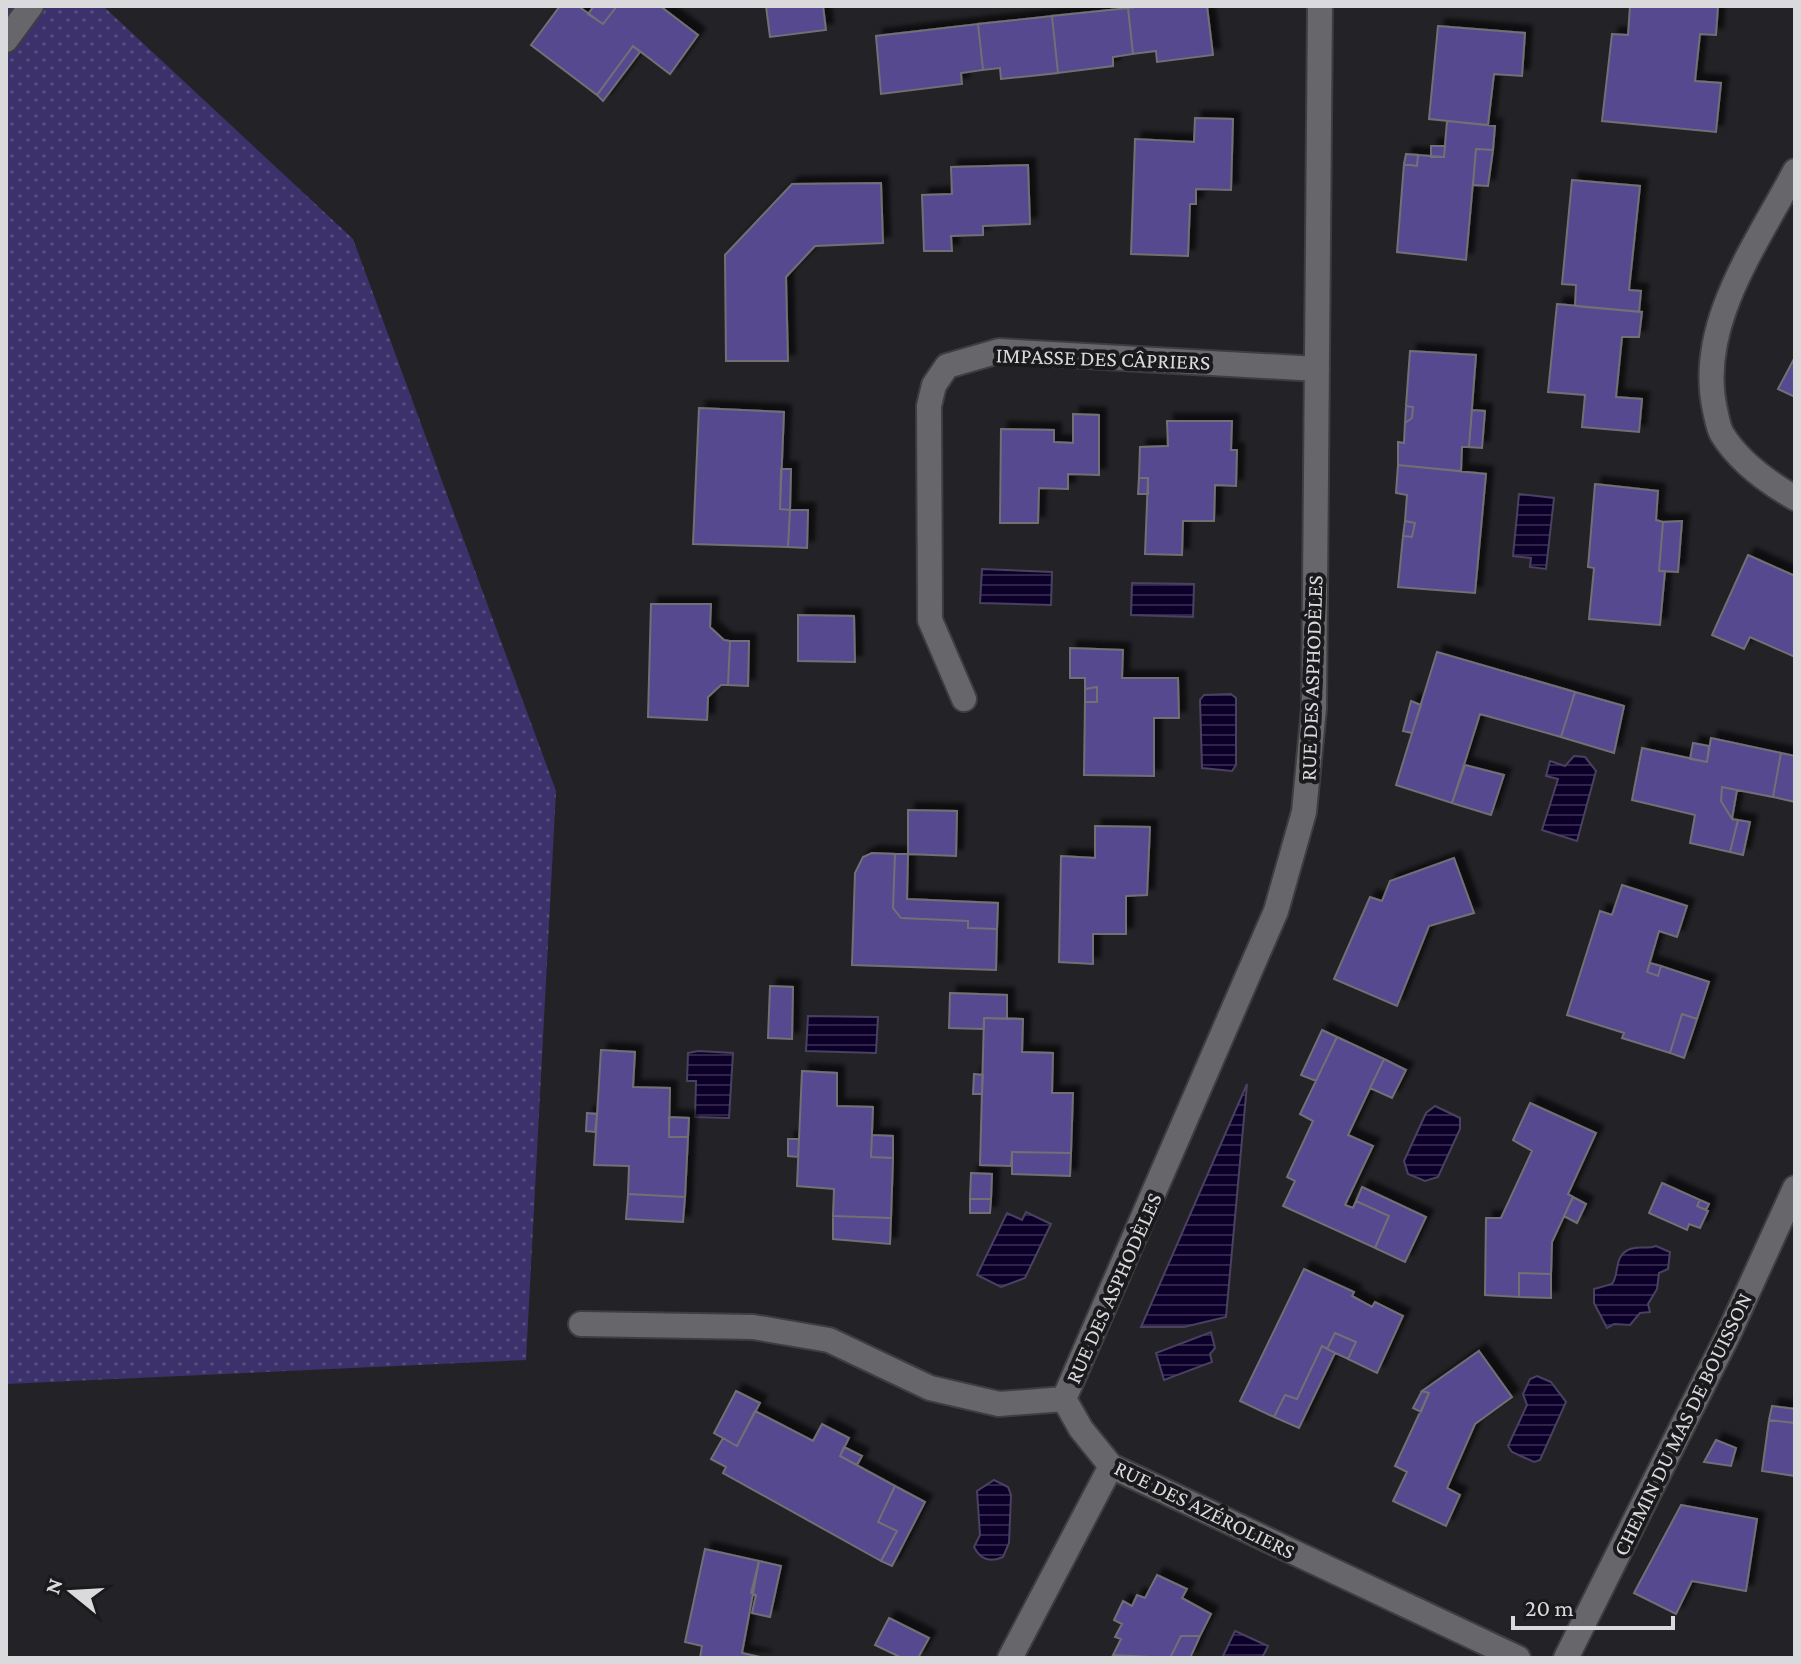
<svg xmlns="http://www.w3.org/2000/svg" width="1801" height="1664" viewBox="0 0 1801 1664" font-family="'Crimson Pro',serif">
<defs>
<pattern id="green-dots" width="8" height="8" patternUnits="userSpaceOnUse" patternTransform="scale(2)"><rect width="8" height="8" fill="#3d316b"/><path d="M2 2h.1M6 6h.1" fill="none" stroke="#584e80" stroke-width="1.8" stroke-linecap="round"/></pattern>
<pattern id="water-rules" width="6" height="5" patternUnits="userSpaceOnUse" patternTransform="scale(2)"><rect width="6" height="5" fill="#0c002b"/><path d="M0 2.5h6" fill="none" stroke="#2f2549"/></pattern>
<filter id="shadow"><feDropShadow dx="7" dy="-7" stdDeviation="2" flood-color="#0009"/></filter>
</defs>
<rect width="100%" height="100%" fill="#232327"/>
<path fill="url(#green-dots)" d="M6,6H103L353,239L556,791L526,1360L6,1384Z"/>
<path fill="url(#water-rules)" stroke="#4a4160" stroke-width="2" d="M1519,494L1554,498L1546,569L1530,567L1531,558L1513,556Z
M982,569L1052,572L1051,605L980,603Z
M1132,583L1194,584L1193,617L1131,615Z
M1231,694L1236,698V765L1232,771L1202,768L1200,700L1204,695Z
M1574,756L1585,757L1596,771L1577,841L1542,830L1558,779L1546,776L1550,761L1565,766Z
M808,1016L878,1017L876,1053L806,1051Z
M698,1051L733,1053L729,1118L695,1117L696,1081H687L688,1053Z
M1247,1084L1226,1317L1184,1327H1141Z
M1435,1106L1460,1118V1129L1438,1177L1425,1181L1408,1174L1404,1161L1426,1113Z
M1026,1212L1051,1224L1025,1278L1001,1287L977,1275L1007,1213L1022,1220Z
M1656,1246L1670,1252L1668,1269L1659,1273L1657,1289L1648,1304L1650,1312L1640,1313L1630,1325L1614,1324L1607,1328L1594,1303V1289L1612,1284C1620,1273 1613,1256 1630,1249C1640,1245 1646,1250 1656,1246Z
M1211,1332L1215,1348L1210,1354L1212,1362L1164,1380L1156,1353Z
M1537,1376L1551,1382L1566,1402L1540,1460L1534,1462L1512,1452L1508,1446L1527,1405L1523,1394L1530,1379Z
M994,1480L1008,1487L1011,1495L1009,1543L1003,1557C990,1563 980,1559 974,1547L980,1535L977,1491Z
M1235,1631L1268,1646L1262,1658H1222Z"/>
<path fill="#564890" stroke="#717075" stroke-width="2" filter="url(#shadow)" d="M560,6H578L603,24L617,6H660L698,35L670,74L633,46L597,95L531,45Z
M594,6H617L603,24L588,14Z
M766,6H823L826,30L770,37Z
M1144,6H1207L1213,55L1157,62L1156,51L1133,54L1128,8Z
M1630,6H1718L1716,35L1700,34L1695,81L1721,83L1716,132L1602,121L1612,34L1628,35Z
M1128,8L1133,54L1113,57V66L1058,73L1052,16Z
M1052,16L1058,73L1001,79L1000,68L983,70L978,24Z
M978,24L983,70L961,73L962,84L881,94L876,36Z
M1438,26L1525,33L1522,76L1494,74L1488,125L1429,119Z
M633,46L640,52L603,101L597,95Z
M1195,118L1233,119L1231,190L1196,189V204H1190L1188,256L1131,254L1135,139L1194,142Z
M1447,121L1495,126L1493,150L1476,149L1466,260L1397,252L1404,164L1417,166L1418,155L1444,157Z
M1431,146H1445L1444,157H1431Z
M1476,149L1493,150L1488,186L1473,185Z
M1406,154L1418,155L1417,166L1404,164Z
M1028,165L1030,224L983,226V235L951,236L952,251H924L922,195L952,194L951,167Z
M1572,180L1640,186L1629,290L1641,291L1639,312L1575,306L1576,285L1562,284Z
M881,183L883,243L815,246L786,277L788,361H726L725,255L792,184Z
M1557,304L1642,312L1639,337H1622L1616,397L1642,399L1639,432L1582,427L1585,395L1548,392Z
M1410,351L1476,355L1469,447H1462L1461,471L1398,465V442L1404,443L1405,423L1412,418L1413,407L1406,406Z
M1795,357V397L1778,389Z
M1406,406L1413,407L1412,418L1405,423Z
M699,408L784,412L780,509L790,510L788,547L693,544Z
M1472,410L1485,411L1482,448L1469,447Z
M1073,414L1099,415V475L1068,474V489L1039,488L1038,523H1000L1001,429L1054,430V442L1073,443Z
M1167,421H1232L1231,450H1237L1236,486L1215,485L1214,521H1183L1182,555L1145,554L1148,478H1139L1140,447L1168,446Z
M1398,465L1486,474L1475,593L1398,587L1403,536L1412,537L1415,523L1405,521L1407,495L1396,493Z
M781,469H791L790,510L780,509Z
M1139,478H1148V494H1138Z
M1595,484L1658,491L1656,520L1663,522L1659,571H1665L1660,625L1589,619L1594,568L1588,567Z
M790,510H808L807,548L788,547Z
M1405,521L1415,523L1412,537L1403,536Z
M1682,521L1678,572L1659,571L1663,522Z
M1748,555L1795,576V657L1750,637L1744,649L1712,635Z
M651,604H711L710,627L724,640L730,641L728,685H721L708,697L707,720L648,717Z
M798,615L854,616L855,662L798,661Z
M730,641H749L748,686L728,685Z
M1070,648L1123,650L1122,678H1178L1179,718H1154V776L1084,775L1085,702H1097V687L1085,689V678H1070Z
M1437,652L1575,692L1561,737L1480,714L1452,803L1396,785Z
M1097,687V702H1085V689Z
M1575,692L1624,706L1614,753L1561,737Z
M1411,701L1421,705L1412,733L1403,731Z
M1711,738L1781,753L1773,797L1722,787L1721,801L1732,819L1738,820L1730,852L1690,843L1695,815L1632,800L1642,748L1707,762Z
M1693,743L1709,746L1707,762L1690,759Z
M1781,753L1795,756V802L1773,797Z
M1465,765L1504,775L1491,815L1452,803Z
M1722,787L1737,790L1732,819L1721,801Z
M908,810L957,811L956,856L908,854Z
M1738,820L1750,822L1743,855L1730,852Z
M1095,826L1150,827L1147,895L1126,896V934H1093V964L1059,962L1061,856L1095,858Z
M872,853L895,854L893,908L901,918L968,921V928L997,929L996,970L852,965L855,873L863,857Z
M895,854H908L907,899L998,903L997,929L968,928V921L901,918L893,908Z
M1454,858L1474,913L1429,926L1397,1006L1334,979L1370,897L1382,901L1390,881Z
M1622,885L1687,906L1677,937L1659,931L1647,972L1658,976L1661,966L1709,982L1697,1019L1682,1014L1670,1053L1622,1038L1624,1033L1567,1015L1600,911L1612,915Z
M1650,963L1661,966L1658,976L1647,972Z
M770,986L793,987L792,1039L768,1038Z
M950,993L1007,995V1019L984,1018V1029L949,1028Z
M1682,1014L1697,1019L1684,1058L1670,1053Z
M984,1018L1023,1019L1022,1052L1053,1053L1052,1093H1073L1071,1153L1012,1152L1011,1166L980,1165Z
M1322,1030L1337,1037L1316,1081L1301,1075Z
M1337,1037L1384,1059L1348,1135L1373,1146L1345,1205L1353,1208L1356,1201L1389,1216L1375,1248L1283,1206L1295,1181L1287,1177L1313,1121L1300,1114Z
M601,1050L635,1052L633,1087L670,1088L669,1137H688L685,1197L628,1194L629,1166L594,1165Z
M1384,1059L1406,1070L1392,1098L1370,1088Z
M802,1071L837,1073V1106L873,1107L871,1157L893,1158L891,1218L833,1216L834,1189L797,1186Z
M974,1074L983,1075L982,1094H973Z
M1530,1103L1596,1133L1568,1194L1573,1197L1552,1242L1551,1274L1519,1273V1297L1485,1295L1486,1218H1501L1532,1151L1513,1140Z
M587,1113L597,1114L595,1132L586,1131Z
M669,1117L689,1118L688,1137H669Z
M872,1135L893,1136V1158L871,1157Z
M788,1139H799L798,1157L788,1156Z
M1012,1152L1071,1153L1070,1176L1012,1174Z
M971,1173L992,1174L991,1199H970Z
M1662,1183L1700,1200L1697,1206L1708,1211L1700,1228L1689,1224L1687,1230L1649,1213Z
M1362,1187L1426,1217L1405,1262L1375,1248L1389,1216L1356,1201Z
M628,1194L685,1197L683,1222L626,1219Z
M1573,1197L1586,1204L1577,1223L1564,1216Z
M970,1199H991L990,1213H970Z
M1700,1200L1709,1204L1706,1210L1697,1206Z
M833,1216L891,1218L890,1244L833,1239Z
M1304,1269L1354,1292L1352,1296L1372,1307L1375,1302L1403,1316L1377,1373L1348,1359L1356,1342L1335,1333L1327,1349L1322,1346L1297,1399L1285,1395L1274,1417L1240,1401Z
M1519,1273L1551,1274V1298L1519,1297Z
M1335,1333L1356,1342L1348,1359L1327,1349Z
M1322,1346L1335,1353L1299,1428L1274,1417L1285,1395L1297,1399Z
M1479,1351L1512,1397L1475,1424L1447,1488L1460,1495L1446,1526L1393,1501L1407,1472L1395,1466L1429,1393L1422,1391Z
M736,1391L760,1403L737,1446L714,1433Z
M1422,1391L1429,1393L1421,1412L1413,1408Z
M1772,1406L1795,1409V1423L1769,1420Z
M755,1411L813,1441L822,1424L849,1438L840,1456L895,1486L878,1522L897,1531L881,1561L723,1473L726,1467L711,1459L723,1438L737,1446Z
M1769,1420L1795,1423V1476L1762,1471Z
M1716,1440L1736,1448L1731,1466L1704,1462Z
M844,1447L862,1456L857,1465L840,1456Z
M895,1486L925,1502L892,1566L881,1561L897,1531L878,1522Z
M1681,1505L1757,1519L1746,1591L1692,1581L1676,1614L1634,1593Z
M705,1549L759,1561L742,1653L765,1658H700L702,1646L685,1642Z
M759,1561L781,1566L770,1617L752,1613L756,1595L751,1593Z
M1157,1575L1187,1589L1182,1598L1211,1614L1200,1636H1181L1170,1658L1113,1655L1121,1639L1115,1637L1122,1624L1114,1620L1123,1601L1132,1606L1137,1595L1145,1598Z
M889,1618L929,1638L918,1658H902L875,1645Z
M1181,1636H1200L1190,1658H1170Z"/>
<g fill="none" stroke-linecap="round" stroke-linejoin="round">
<defs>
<path id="minor" d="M6,40L31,6
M1795,171C1757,244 1696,325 1715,410C1717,418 1718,427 1722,434C1739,462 1767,482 1795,498
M964,699L930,620L929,406L934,385L947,366L999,351L1317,369
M581,1324L753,1327L829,1340L930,1388L999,1404L1064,1399L1081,1429L1111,1466L1518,1658
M1064,1399L1276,911L1304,812L1314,708L1320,6
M1010,1658L1111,1466
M1566,1658L1729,1333L1795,1188"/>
</defs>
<use href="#minor" stroke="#3e3d41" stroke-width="28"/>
<use href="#minor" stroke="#67666b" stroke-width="24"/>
</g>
<g text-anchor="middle" stroke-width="8" stroke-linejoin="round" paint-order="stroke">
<g font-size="22" fill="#dadadc" stroke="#1a1a1d">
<text transform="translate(1103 358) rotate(2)" y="8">IMPASSE DES CÂPRIERS</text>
<text transform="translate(1311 678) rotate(-88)" y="8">RUE DES ASPHODÈLES</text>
<text transform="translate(1113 1288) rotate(-66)" y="8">RUE DES ASPHODÈLES</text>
<text transform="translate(1682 1424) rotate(-64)" y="8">CHEMIN DU MAS DE BOUISSON</text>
<text transform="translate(1205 1509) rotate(26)" y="8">RUE DES AZÉROLIERS</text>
</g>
</g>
<rect width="1801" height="1664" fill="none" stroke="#dadadc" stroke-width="16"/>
<g transform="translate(72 1592) rotate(288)" stroke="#1a1a1d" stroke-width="6" paint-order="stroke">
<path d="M0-6L14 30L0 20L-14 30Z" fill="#dadadc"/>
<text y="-12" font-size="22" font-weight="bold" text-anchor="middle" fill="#dadadc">N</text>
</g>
<path d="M1513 1616v12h160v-12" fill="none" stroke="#dadadc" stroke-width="4"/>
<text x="1525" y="1616" font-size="24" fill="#dadadc" stroke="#1a1a1d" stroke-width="6" paint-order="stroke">20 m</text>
</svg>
